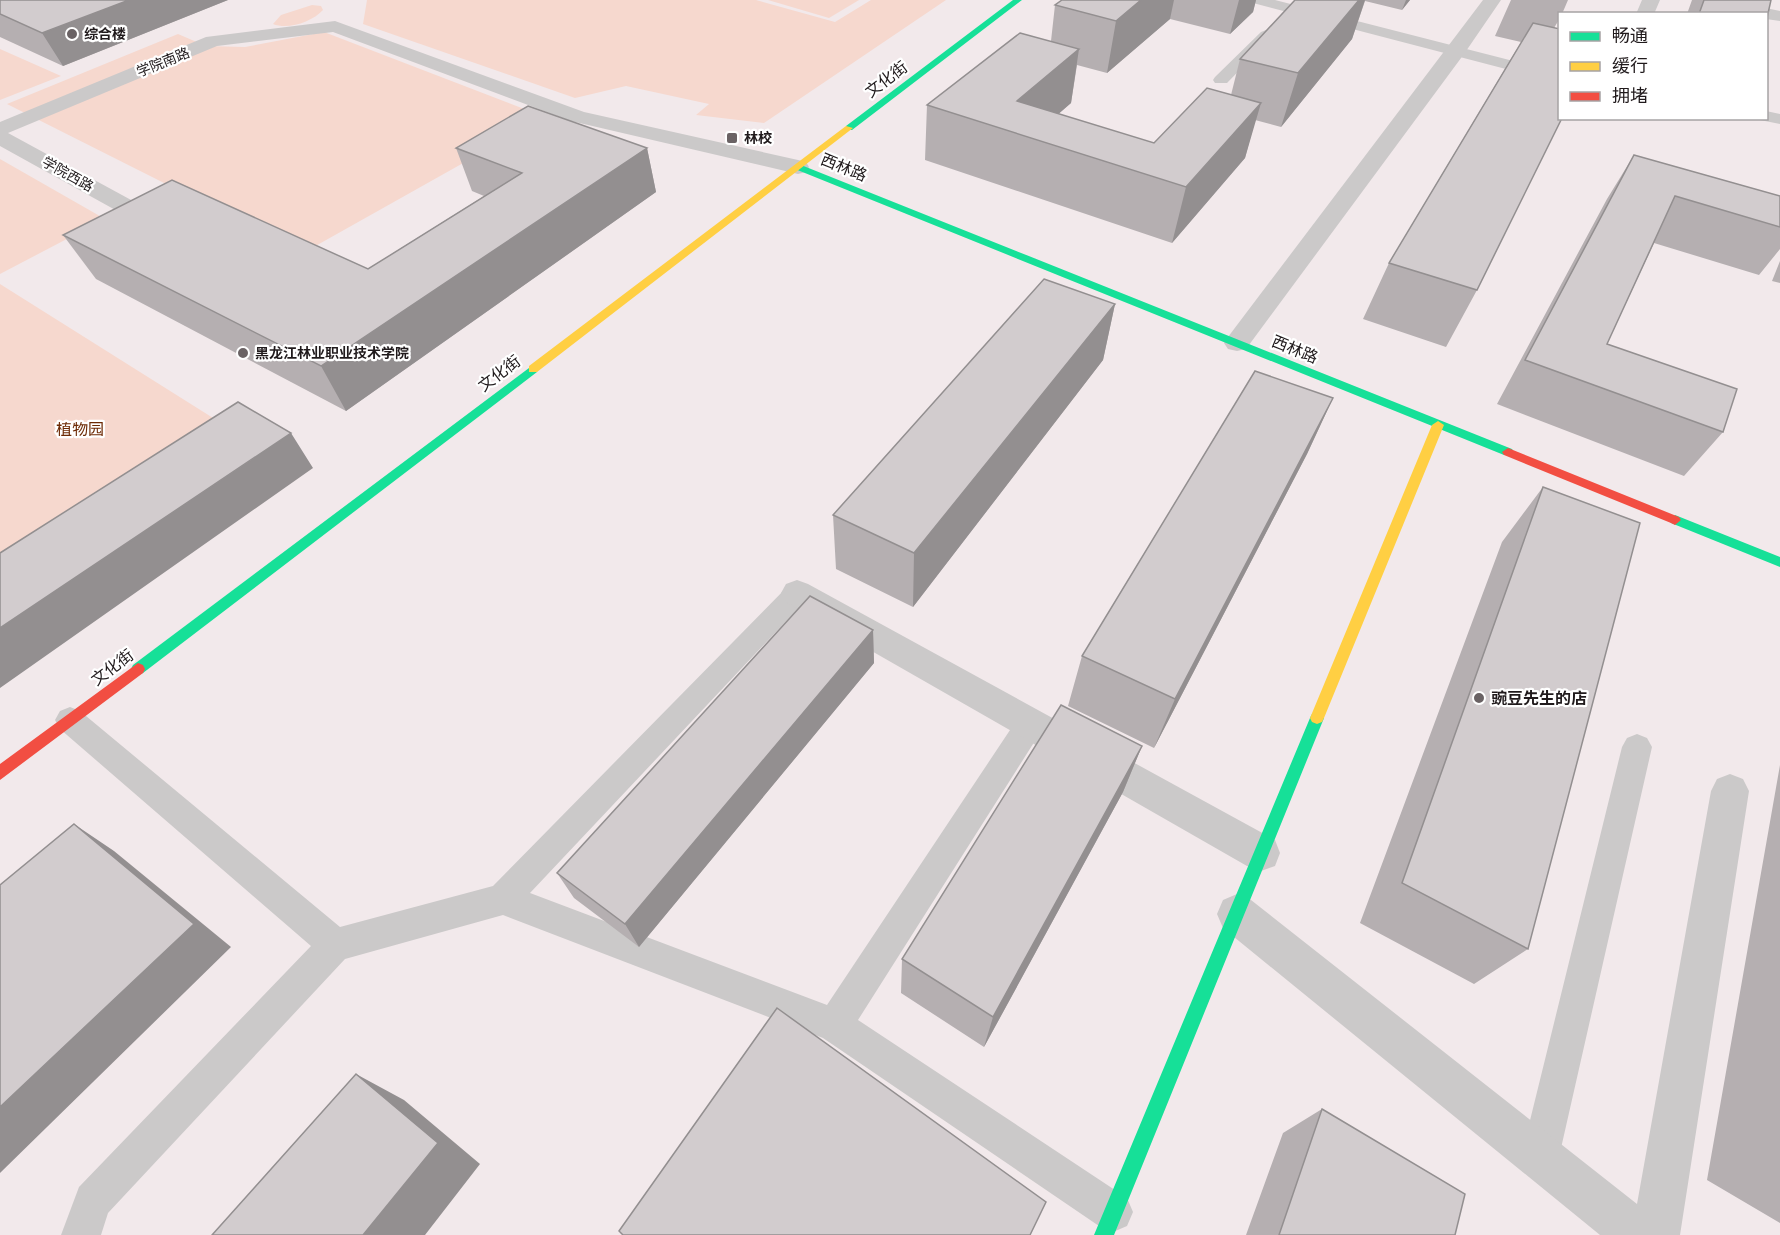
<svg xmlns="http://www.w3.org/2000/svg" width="1780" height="1235" viewBox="0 0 1780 1235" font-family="'Sofia Sans Condensed','Noto Sans SC',sans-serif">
<rect width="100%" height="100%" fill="#f2e9eb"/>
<path fill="#f6d8ce" d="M367,0H756L835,22L871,0H946L764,123L696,115L709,104L626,86L575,98L363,24Z
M768,0H859L829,18Z
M312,5L321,6L323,10C312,22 288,30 273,24L281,15Z
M324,32L545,117L303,253L7,104L178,34L206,46L245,47Z
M0,49L61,76L0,100Z
M0,159L105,219L0,274Z
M0,284L229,428L0,577Z"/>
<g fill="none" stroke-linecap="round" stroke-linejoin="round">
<path fill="#cbc9c9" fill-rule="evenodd" d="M1251,0H1275L1560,73V83L1253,3Z
M1266,30L1274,35L1271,38L1227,83H1215L1213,80L1215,77L1261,32Z
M1766,111L1780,114V124L1760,120L1766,118Z
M797,583L806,586L810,593L806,600L530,893L827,1005L1020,715L1030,711L1040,715L1045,724L1040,733L858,1020L1127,1198L1133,1212L1127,1226L1113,1232L1099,1226L823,1038L503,915L345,959L108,1213L101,1235H61L79,1187L311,946L60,729L55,720L60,711L70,707L80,711L340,927L493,886L788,586Z
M1637,734L1647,738L1652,747L1559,1157L1553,1170L1540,1176L1527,1170L1521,1157L1622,747L1627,738Z"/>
<path fill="#cbc9c9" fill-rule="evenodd" d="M1483,0H1501L1464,54L1246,349L1237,351L1228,349L1224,343L1228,337Z
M1642,0H1660L1654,14H1636Z
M1693,0H1728L1780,11V21L1766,19V14H1742L1696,4Z
M335,21L584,112L798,160L806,162L809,167L806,172L798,174L571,121L333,32L217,46L8,133L144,207L147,212L144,217L136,219L128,217L0,146V122L206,37Z
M797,580L808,584L1275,840L1280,853L1275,866L1261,871L1247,866L786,602L781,593L786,584Z
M1730,774L1743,779L1749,791L1680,1235H1600L1223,928L1217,914L1223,900L1237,894L1251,900L1637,1204L1711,791L1717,779Z"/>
<path fill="#16e098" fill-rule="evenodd" d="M1013,0H1022L852,130H846V126Z
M795,165H801L1512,449L1514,452L1512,455H1504L795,169Z
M533,365L538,369L537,372L143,673L138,675L133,673L131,669L133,665Z
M1675,515L1780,557V567L1671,523L1669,520Z
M1317,712L1322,714L1324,718L1114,1235H1094L1310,718L1312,714Z"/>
<path fill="#ffcf43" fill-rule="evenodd" d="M846,126L853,128L537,372H529V366Z
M1438,421L1444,425L1324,718L1322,722L1317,724L1312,722L1310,718L1432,425Z"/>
<path fill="#f24e42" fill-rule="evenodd" d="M1508,448L1679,517L1681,520L1675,525L1671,523L1504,455L1502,452Z
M138,663L143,665L145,669L143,673L0,780V764Z"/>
</g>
<path fill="#b5afb1" d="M0,0H228L63,66L0,37Z
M1062,0H1256L1253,12L1230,34L1170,19L1107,73L1077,65L1071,103L1058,114L1154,143L1231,95L1240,59L1295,0H1410L1402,10L1365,1L1352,39L1281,127L1255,120L1245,158L1172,243L925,160L927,105L1051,41L1055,5Z
M1511,0H1568L1562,14H1560V18L1554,28L1477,290L1446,347L1363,319L1389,263L1521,42L1495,36Z
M1692,0H1771L1767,14H1687Z
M456,148H647L656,192L346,411L96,279L63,235L368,269L484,196L472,191Z
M1634,155L1780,196V249L1759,275L1654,243L1607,344L1723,432L1684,476L1497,404L1607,199Z
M1780,261V283L1772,281Z
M1115,304L1103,360L913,607L836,569L833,515Z
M1333,398L1307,454L1154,748L1068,706L1082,656Z
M1543,487L1528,949L1474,984L1360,923L1502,542Z
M873,630L874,663L639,947L574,898L557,873Z
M1142,746L1123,792L984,1047L901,993L902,959Z
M1780,765V1223L1707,1180Z
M1322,1109L1455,1235H1246L1283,1133Z"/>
<path fill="#938f90" d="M129,0H228L63,66L42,33Z
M1141,0H1174L1170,19L1107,73L1116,21Z
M1239,0H1256L1253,12L1230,34Z
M1359,0H1365L1352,39L1281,127L1298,73Z
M1406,0H1410L1402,10Z
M1079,49L1071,103L1031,138L1017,101Z
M1261,103L1245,158L1172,243L1186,187Z
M647,148L656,192L346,411L321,366Z
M1115,304L1103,360L913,607L914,553Z
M1333,398L1307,454L1154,748L1175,699Z
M291,433L313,468L0,688V628Z
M873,630L874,663L639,947L625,924Z
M1142,746L1123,792L984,1047L993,1017Z
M74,824L114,851L231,947L0,1173V1107Z
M356,1074L404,1100L480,1164L425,1235H363Z"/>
<path fill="#d2ccce" stroke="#938f90" stroke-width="1.5" d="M0,0H129L42,33L0,14Z
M1062,0H1141L1116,21L1055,5Z
M1295,0H1359L1298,73L1240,59Z
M1704,0H1771L1767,18V14H1699Z
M1533,23L1560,29V118H1562L1477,290L1389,263Z
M1020,33L1079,49L1017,101L1154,143L1207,88L1261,103L1186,187L927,105Z
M528,106L647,148L321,366L63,235L172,180L368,269L522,173L456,148Z
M1634,155L1780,196V227L1675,196L1607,344L1737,389L1723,432L1525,360Z
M1044,279L1115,304L914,553L833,515Z
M1255,371L1333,398L1175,699L1082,656Z
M238,402L291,433L0,628V553Z
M1543,487L1640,523L1528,949L1402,883Z
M810,596L873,630L625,924L557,873Z
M1061,705L1142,746L993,1017L902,959Z
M74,824L194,924L0,1107V885Z
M777,1008L1046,1202L1030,1235H623L619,1231Z
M356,1074L438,1143L363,1235H212Z
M1322,1109L1465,1194L1455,1235H1279Z"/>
<g fill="#6a6264" stroke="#fff" stroke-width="2">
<circle cx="72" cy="34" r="6"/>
<rect x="726" y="132" width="12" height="12" rx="3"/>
<circle cx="243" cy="353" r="6"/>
<circle cx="1479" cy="698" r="6"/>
</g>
<g text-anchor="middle" stroke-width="4.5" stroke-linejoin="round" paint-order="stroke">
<g font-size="14" font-weight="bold" fill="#201a1c" stroke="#fff" text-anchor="start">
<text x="84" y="39">综合楼</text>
<text x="744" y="143">林校</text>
<text x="255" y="358">黑龙江林业职业技术学院</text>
</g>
<g font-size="14" fill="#201a1c" stroke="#fff">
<text transform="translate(163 62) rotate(-22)" y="5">学院南路</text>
<text transform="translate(68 174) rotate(29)" y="5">学院西路</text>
</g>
<g font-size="16" fill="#201a1c" stroke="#fff">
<text transform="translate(886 79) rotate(-37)" y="6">文化街</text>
<text transform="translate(844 167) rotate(22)" y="6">西林路</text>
<text transform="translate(1295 349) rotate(22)" y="6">西林路</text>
<text transform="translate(499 373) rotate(-37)" y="6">文化街</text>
<text transform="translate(112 667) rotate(-37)" y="6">文化街</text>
</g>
<g font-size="16" fill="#6d2a05" stroke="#fff">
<text x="80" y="435">植物园</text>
</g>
<g font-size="16" font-weight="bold" fill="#201a1c" stroke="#fff" text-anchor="start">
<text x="1491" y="704">豌豆先生的店</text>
</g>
</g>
<rect x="1558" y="12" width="210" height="108" fill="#ffffff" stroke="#a6a3a4" stroke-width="1.5"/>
<rect x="1570" y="32" width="30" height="9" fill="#16e098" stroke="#a6a3a4" stroke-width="1.5"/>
<text x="1612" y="42" font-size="18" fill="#201a1c">畅通</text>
<rect x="1570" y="62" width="30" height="9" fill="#ffcf43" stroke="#a6a3a4" stroke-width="1.5"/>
<text x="1612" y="72" font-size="18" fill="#201a1c">缓行</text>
<rect x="1570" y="92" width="30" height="9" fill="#f24e42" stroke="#a6a3a4" stroke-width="1.5"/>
<text x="1612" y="102" font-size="18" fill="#201a1c">拥堵</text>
</svg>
